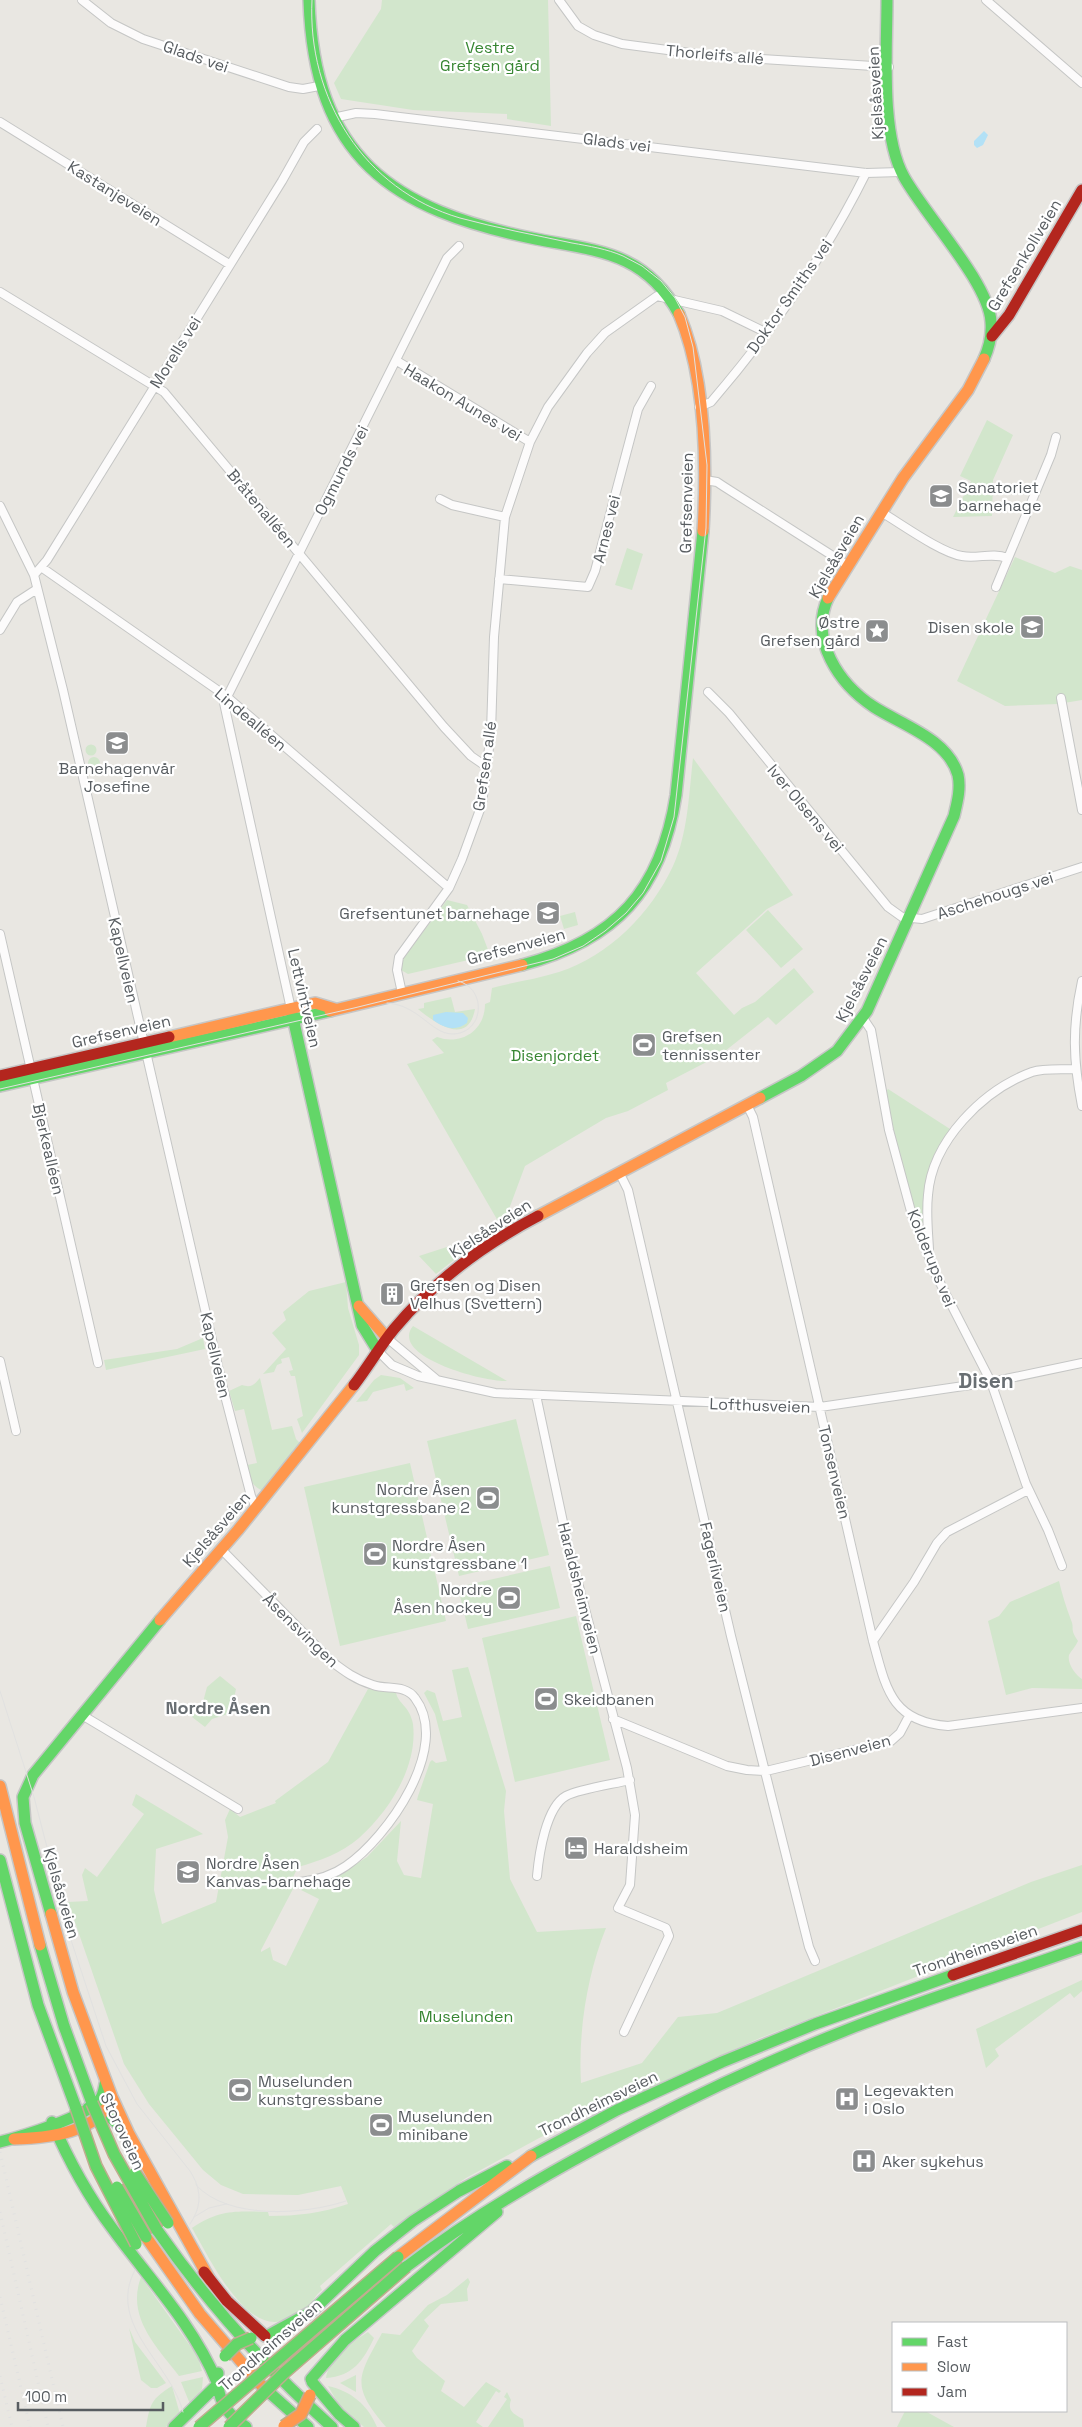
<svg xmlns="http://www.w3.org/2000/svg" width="1082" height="2427" viewBox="0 0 1082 2427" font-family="'Space Grotesk',sans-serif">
<rect width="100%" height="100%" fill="#e9e7e2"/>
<path fill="#d2e6cc" d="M382,0H548L551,126L507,119V114L413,110L341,99L334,83L381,9Z
M987,420L1013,435L993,480L992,516L953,517L971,481L960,476Z
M627,548L643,554L632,590L615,585Z
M1015,557L1055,573L1070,566L1082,570V700L1058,704L1005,706L957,681Z
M85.5 750a5.5 5.5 0 1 1 11 0a5.5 5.5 0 1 1-11 0Z
M88 763a6 6 0 1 1 12 0a6 6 0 1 1-12 0Z
M693,758L793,895L767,909L696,973L734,1015L742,1008L755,1002L794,968L814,992L776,1025L768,1017L720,1055L666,1083L668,1090L628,1111L606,1118L525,1166L502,1228L407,1064L444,1053L432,1040L437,1037C462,1046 485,1030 485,1004L490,1002L492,988C514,982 537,979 559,972C609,956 651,913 673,866C688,834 689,793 693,758Z
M447,900L467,905L482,934L490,955L408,974L401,970L403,959Z
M768,910L803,949L781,968L746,930Z
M575,912L578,925L564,929L560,916Z
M451,997L455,1012L475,1009C468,1047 435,1023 418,1009L424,1008V1003Z
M888,1089L950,1129L934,1160L924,1223L919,1221C904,1179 895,1136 885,1092Z
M453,1245L459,1256L436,1274L419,1256Z
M346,1282L348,1308L359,1345V1355L302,1433L297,1419L303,1416L295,1376H291L289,1371L293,1370L289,1357L281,1359L282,1363L277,1365L274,1372L263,1374L286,1349L272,1333L286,1320L283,1312L309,1291Z
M413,1326L507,1381C487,1383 388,1357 413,1326Z
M203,1338L205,1349L106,1370L104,1360L177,1349Z
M381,1375L400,1378L414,1388L406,1391L404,1384L373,1392L367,1401L356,1402L374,1380Z
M260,1378L272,1430L292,1426L296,1439L303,1446L266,1489L261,1490C250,1484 250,1478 247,1465L257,1463L244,1409L235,1411L229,1391L242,1385C251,1388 254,1385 260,1378Z
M516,1419L549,1555L459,1576L427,1441Z
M410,1463L446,1621L340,1646L304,1487Z
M550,1566L560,1608L468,1629L458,1587Z
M1059,1581C1062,1594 1066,1607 1071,1620C1075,1629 1069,1628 1078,1641C1076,1646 1071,1651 1069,1655C1067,1664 1076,1675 1082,1679V1689L1032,1688L1006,1695L988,1621L999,1616L1010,1602Z
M576,1616L610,1760L515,1782L482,1638Z
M468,1667L506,1791L504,1811L510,1879L537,1932L606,1928C587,1975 578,2032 581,2083L642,2063L678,2017L717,2013L1031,1882L1082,1865V1912L760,2038L541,2137L466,2178L394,2227L391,2224L320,2286L322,2290C316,2294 313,2302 307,2307C302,2312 294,2316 287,2319C247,2339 208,2255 192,2228C220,2209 236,2211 268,2212L269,2216C297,2216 322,2213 348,2204L341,2186L298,2195L243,2194L221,2185L203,2170L149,2104L124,2064L68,1902L88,1901L82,1875L85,1868L97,1877L144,1814L132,1805L136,1794L203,1834L156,1849L154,1890L162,1924L216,1902L228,1837L225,1820L230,1809L240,1817L276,1803L275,1801L328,1762L368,1689L396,1692C397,1703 410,1706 413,1724C418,1766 390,1810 359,1838C342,1853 319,1861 298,1867L292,1879L295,1885L261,1950V1952L270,1947L273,1960L286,1966L319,1899L301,1890L305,1885L339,1875L367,1857L401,1821L397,1861L404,1875L421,1878L433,1804L417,1800L418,1796L430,1762L432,1760L436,1763L447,1761L435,1714L424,1693L427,1690L435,1693L443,1721L462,1717L452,1670Z
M220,1676L236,1689L231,1713L212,1719L205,1727L192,1717L203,1702L207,1687Z
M1082,1980V1991L1074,1998L1070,1993L995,2049L999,2056L986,2068L976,2029Z
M141,2277L198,2357L202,2371L179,2376C156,2346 126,2317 141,2277Z
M468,2278L470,2282L467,2289L468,2301L441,2304L424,2320L429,2326L412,2351L417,2358L445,2381L441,2391L464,2407L486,2382L501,2391L499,2393L496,2391L476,2422L483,2427H386C350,2385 358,2377 382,2333L400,2335L428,2305L447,2295Z
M129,2328L135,2342L166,2383L157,2388H151L141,2380Z
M368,2332L374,2338C363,2361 353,2376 326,2378C329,2357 351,2343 368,2332Z
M356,2375V2392L340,2383Z
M203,2377L202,2389L190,2404L181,2382Z
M172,2386L180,2414L166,2427H146C150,2404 151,2399 172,2386Z
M328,2386C351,2391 368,2405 377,2427H364L339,2405Z
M507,2392L511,2400C507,2411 514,2414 523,2419L524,2427H488L507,2399L504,2397Z
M905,2411H925L954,2427H897Z"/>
<path fill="#b3e1f6" d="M984,131L988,135L983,145L977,148L974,145V141Z
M446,1012L463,1013L468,1018L467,1023C455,1032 444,1028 433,1020V1015Z"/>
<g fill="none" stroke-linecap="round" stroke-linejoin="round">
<defs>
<path id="street" d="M82,0L111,23L143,39L289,87L303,89L319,86
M559,0L578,26L594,35L622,44L713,56L889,67
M986,0L1082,83
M333,118L356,113L375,114L866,173L901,172
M0,122L229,264
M0,292L164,392L444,727L471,756L487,767
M397,361L530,442
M699,407L711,402C771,332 825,256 866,173
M705,480L717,482L723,486L847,565
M440,499L452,505L505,517
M0,506L34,575L63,690L223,1388L251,1496L256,1508
M881,512C900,523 941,553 962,556C977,559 993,552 1007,558
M41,567L226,696L449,888
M34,575L47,560L282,181L304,142L317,129
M499,579L588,587L595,571L638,409L651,386
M996,587L1051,455L1056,437
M0,630L17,602L37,589
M708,692L729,713L888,907L902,917L922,919L1082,867
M1061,698L1082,810
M0,934L98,1363
M1082,981C1072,1027 1073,1060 1082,1106
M402,993L397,970L399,957L449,888L462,859L482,804L491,732L494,637L505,517L530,442L548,407L587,353L605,333L657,296L722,311L765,332
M291,1009L224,703L447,258L459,246
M863,1018L871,1030L889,1130L912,1215L936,1275L991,1382L1026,1484L1048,1530L1062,1566
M747,1105L753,1117L873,1641C886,1688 891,1722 948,1726L1082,1708
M619,1172L628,1190L731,1636L809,1947L815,1961
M929,1249C928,1231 926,1213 928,1195C932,1141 983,1090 1032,1072C1045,1068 1062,1070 1075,1069
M387,1338L436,1379
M378,1351L392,1365L418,1376L495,1393L820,1407L991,1382L1082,1363
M0,1361L16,1431
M536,1395L567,1541L627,1768L635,1815L630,1885L618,1908L666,1928L669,1936L624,2032
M221,1549L331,1661C344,1671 356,1680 373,1685C387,1690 405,1684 415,1698C452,1747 387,1838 346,1866C332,1876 317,1880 300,1882
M873,1641L914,1582L937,1543L947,1532L1028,1490
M82,1715L238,1809
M613,1719L727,1766L747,1770L766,1771L891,1741L900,1733L909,1716
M537,1876C539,1854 546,1807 566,1796C579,1789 614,1784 630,1780"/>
<path id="fast" d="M309,0C314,157 391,210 536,239C598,251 645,252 679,314
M887,0C887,49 880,134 904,177C925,215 989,283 991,322C992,335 989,348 984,359
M522,965C616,940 661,891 676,795L703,531
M291,1009L362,1325L378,1351
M0,1086L330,1011
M760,1098L801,1076L837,1051L867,1011L954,816C957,803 961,789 958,775C948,739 902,725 874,707C839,684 809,640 828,598
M0,1860L38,2005L76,2108
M51,1914L25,1823L23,1797L33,1775L160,1620
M40,1945L64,2026L92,2103
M88,2108L110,2117L126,2131
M52,2122C68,2159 88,2196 112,2228C149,2279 192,2323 217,2382
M0,2142C24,2136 81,2118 98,2102C103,2097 104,2090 105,2084
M531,2156L617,2110L722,2062L815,2024L953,1975
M157,2230C208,2303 266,2368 332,2427
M406,2267C465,2222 529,2184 594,2149C678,2103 765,2062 854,2027C929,1998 1006,1974 1082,1947
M267,2336L311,2312L375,2251L413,2221L459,2191L507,2166
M218,2373C216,2397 225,2414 246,2427
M311,2379L345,2340L497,2212
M312,2382L339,2414L354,2427
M261,2385L308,2427
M174,2427L217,2385"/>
<path id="slow" d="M679,314C706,377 707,463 703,531
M828,598L903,478L968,390L984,359
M330,1011L522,965
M169,1037L315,1003L335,1009
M538,1216L760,1098
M359,1306L387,1338
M160,1620L238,1530L354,1385
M0,1786L40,1945
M112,2097L129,2134L210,2280
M14,2139C47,2138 100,2133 112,2097L73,1992L51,1914
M146,2237L200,2314L261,2385
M398,2257L531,2156"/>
<path id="jam" d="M992,336L1009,315L1082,190
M0,1076L169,1037
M354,1385C368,1367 380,1346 394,1329C433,1282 485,1244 538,1216
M953,1975L1082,1930
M204,2272L227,2301L265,2336"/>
</defs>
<use href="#street" stroke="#c5c6c5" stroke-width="10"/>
<use href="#fast" stroke="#c6c6c6" stroke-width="14"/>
<use href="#slow" stroke="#c6c6c6" stroke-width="14"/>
<use href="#jam" stroke="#c6c6c6" stroke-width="14"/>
<use href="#street" stroke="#fcfbfb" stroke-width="8"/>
<use href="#fast" stroke="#63d668" stroke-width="11"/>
<use href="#slow" stroke="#ff974d" stroke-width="11"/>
<use href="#jam" stroke="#b3261e" stroke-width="11"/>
<path stroke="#e1e1e0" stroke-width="1" d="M387,1003C419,1005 430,1033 452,1034C484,1034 488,989 458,981
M0,1089L354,1008L553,959L583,946L605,931L626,913L643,893L661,861L674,817L706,528L707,465L693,347L685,317L675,298L661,281L642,266L623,256C607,249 589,246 572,243C535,235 497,228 460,218C364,190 307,98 312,0
M0,1691L34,1797L71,1940L106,2046L137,2104L190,2171C202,2190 202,2206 190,2224
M196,2185C228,2220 304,2215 346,2201
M194,2217L209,2208L226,2204
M135,2270C106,2325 171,2363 183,2412"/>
<path stroke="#e1e1e0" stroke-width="3" stroke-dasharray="1 6" stroke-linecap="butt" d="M0,2152L63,2427
M0,2212L48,2427
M0,2297L30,2427
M0,2376L12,2427"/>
<defs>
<path id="fast-bridge" d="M92,2103L114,2154L157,2230
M76,2108L96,2166L136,2244
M135,2173L168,2223
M117,2187L146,2237
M225,2356L237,2344L251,2338
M199,2427L398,2257
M229,2427L284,2373L406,2267"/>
<path id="slow-bridge" d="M284,2426L301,2414L310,2395"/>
</defs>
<use href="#fast-bridge" stroke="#c0ac90" stroke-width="14" stroke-linecap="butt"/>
<use href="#slow-bridge" stroke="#c0ac90" stroke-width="14" stroke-linecap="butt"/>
<use href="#fast-bridge" stroke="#63d668" stroke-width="11"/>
<use href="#slow-bridge" stroke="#ff974d" stroke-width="11"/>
</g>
<defs>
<symbol id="school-square" viewBox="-11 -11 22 22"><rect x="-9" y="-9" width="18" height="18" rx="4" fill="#8b8d8e" stroke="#fff"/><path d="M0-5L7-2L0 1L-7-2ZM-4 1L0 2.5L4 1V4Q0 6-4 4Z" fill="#fff"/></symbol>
<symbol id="sight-square" viewBox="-11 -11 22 22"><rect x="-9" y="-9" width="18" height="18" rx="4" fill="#8b8d8e" stroke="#fff"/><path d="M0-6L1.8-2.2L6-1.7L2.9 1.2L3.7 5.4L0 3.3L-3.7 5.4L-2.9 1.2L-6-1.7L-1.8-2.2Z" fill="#fff"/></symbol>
<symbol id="stadium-square" viewBox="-11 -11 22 22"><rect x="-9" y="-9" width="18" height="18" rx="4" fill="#8b8d8e" stroke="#fff"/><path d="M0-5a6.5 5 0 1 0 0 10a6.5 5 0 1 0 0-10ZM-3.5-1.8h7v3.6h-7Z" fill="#fff"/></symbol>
<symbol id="building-square" viewBox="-11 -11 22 22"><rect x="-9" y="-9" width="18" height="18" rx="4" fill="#8b8d8e" stroke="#fff"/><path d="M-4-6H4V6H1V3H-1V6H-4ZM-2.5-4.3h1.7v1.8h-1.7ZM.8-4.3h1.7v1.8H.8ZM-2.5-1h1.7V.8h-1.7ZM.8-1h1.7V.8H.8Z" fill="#fff"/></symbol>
<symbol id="hotel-square" viewBox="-11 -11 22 22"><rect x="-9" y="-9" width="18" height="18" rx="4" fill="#8b8d8e" stroke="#fff"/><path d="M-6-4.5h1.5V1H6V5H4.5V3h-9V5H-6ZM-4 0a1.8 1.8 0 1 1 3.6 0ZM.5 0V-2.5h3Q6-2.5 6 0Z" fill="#fff"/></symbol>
<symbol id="hospital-square" viewBox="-11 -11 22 22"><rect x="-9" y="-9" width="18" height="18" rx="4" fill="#8b8d8e" stroke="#fff"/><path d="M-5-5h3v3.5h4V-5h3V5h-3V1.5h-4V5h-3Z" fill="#fff"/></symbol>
</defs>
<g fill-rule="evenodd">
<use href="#school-square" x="927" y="482" width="28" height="28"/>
<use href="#school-square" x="1018" y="613" width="28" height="28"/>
<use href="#sight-square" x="863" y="617" width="28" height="28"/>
<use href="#school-square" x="103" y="729" width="28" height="28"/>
<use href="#school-square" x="534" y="899" width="28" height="28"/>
<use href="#stadium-square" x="630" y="1031" width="28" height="28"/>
<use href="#building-square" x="378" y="1280" width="28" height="28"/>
<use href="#stadium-square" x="474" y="1484" width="28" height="28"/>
<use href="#stadium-square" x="361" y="1540" width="28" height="28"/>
<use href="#stadium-square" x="495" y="1584" width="28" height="28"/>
<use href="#stadium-square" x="532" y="1685" width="28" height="28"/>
<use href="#hotel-square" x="562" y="1834" width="28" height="28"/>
<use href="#school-square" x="174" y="1858" width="28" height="28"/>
<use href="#stadium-square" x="226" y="2076" width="28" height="28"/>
<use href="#hospital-square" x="833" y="2085" width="28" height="28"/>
<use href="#stadium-square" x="367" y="2111" width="28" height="28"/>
<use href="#hospital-square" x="850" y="2147" width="28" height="28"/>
</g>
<g text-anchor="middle" stroke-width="4.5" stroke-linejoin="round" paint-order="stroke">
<g font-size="16" fill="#378632" stroke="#fff">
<text x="490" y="53">Vestre<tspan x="490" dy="18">Grefsen gård</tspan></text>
<text x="555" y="1061">Disenjordet</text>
<text x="466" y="2022">Muselunden</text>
</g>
<g font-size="16" fill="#585d61" stroke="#fff">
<text transform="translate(715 54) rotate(5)" y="6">Thorleifs allé</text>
<text transform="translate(196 56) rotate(19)" y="6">Glads vei</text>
<text transform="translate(875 93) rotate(-93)" y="6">Kjelsåsveien</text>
<text transform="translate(617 142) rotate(7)" y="6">Glads vei</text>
<text transform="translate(115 193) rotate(32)" y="6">Kastanjeveien</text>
<text transform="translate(1024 255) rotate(-59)" y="6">Grefsenkollveien</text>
<text transform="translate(789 296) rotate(-55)" y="6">Doktor Smiths vei</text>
<text transform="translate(175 352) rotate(-58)" y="6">Morells vei</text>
<text transform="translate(463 402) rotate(31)" y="6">Haakon Aunes vei</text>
<text transform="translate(341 470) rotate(-63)" y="6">Ogmunds vei</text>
<text transform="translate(686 503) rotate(-89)" y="6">Grefsenveien</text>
<text transform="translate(262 508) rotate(50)" y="6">Bråtenalléen</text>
<text transform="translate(606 529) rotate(-76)" y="6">Arnes vei</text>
<text transform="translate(836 556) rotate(-60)" y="6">Kjelsåsveien</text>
<text transform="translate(251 719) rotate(40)" y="6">Lindealléen</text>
<text transform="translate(484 766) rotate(-82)" y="6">Grefsen allé</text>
<text transform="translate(806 808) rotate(50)" y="6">Iver Olsens vei</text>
<text transform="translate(995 895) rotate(-18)" y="6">Aschehougs vei</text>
<text transform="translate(516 946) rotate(-15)" y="6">Grefsenveien</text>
<text transform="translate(124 960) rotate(77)" y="6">Kapellveien</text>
<text transform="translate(861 979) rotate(-63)" y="6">Kjelsåsveien</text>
<text transform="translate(305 998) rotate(77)" y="6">Lettvintveien</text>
<text transform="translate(121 1031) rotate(-13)" y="6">Grefsenveien</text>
<text transform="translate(49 1149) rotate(77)" y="6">Bjerkealléen</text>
<text transform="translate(490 1228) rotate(-33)" y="6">Kjelsåsveien</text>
<text transform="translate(932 1258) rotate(68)" y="6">Kolderups vei</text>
<text transform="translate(216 1355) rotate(77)" y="6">Kapellveien</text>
<text transform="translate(760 1405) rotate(2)" y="6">Lofthusveien</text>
<text transform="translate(835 1472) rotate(77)" y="6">Tonsenveien</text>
<text transform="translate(216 1529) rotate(-49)" y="6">Kjelsåsveien</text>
<text transform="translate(716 1567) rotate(77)" y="6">Fagerliveien</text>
<text transform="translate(580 1588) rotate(76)" y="6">Haraldsheimveien</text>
<text transform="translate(301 1630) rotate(44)" y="6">Åsensvingen</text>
<text transform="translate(850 1750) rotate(-15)" y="6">Disenveien</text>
<text transform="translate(62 1893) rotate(74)" y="6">Kjelsåsveien</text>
<text transform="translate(975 1950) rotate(-19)" y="6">Trondheimsveien</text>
<text transform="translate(598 2103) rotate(-26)" y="6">Trondheimsveien</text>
<text transform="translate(123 2131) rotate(65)" y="6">Storoveien</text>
<text transform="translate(270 2345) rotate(-41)" y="6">Trondheimsveien</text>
</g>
<g font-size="16" fill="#585d61" stroke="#fff" text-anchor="start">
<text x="958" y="493">Sanatoriet<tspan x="958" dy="18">barnehage</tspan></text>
<text x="860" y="628" text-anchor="end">Østre<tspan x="860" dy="18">Grefsen gård</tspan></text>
<text x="1014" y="633" text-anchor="end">Disen skole</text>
<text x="117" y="774" text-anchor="middle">Barnehagenvår<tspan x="117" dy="18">Josefine</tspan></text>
<text x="530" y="919" text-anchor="end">Grefsentunet barnehage</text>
<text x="662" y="1042">Grefsen<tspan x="662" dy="18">tennissenter</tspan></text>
<text x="410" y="1291">Grefsen og Disen<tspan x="410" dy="18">Velhus (Svettern)</tspan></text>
<text x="470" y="1495" text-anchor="end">Nordre Åsen<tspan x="470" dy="18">kunstgressbane 2</tspan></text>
<text x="392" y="1551">Nordre Åsen<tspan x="392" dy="18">kunstgressbane 1</tspan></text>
<text x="492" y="1595" text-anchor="end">Nordre<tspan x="492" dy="18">Åsen hockey</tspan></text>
<text x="564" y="1705">Skeidbanen</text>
<text x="594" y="1854">Haraldsheim</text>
<text x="206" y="1869">Nordre Åsen<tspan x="206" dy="18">Kanvas-barnehage</tspan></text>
<text x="258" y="2087">Muselunden<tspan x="258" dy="18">kunstgressbane</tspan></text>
<text x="864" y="2096">Legevakten<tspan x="864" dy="18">i Oslo</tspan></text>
<text x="398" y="2122">Muselunden<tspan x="398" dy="18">minibane</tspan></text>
<text x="882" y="2167">Aker sykehus</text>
</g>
<g font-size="18" font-weight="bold" fill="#696f73" stroke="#fff">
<text x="218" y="1714">Nordre Åsen</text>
</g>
<g font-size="21" font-weight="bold" fill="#696f73" stroke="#fff">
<text x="986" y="1388">Disen</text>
</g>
</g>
<rect x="892" y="2322" width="175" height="90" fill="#ffffff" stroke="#bcbec0"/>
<rect x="902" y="2338" width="25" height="8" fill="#63d668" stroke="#bcbec0"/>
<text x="937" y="2347" font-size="15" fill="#585d61">Fast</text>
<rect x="902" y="2363" width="25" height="8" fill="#ff974d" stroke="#bcbec0"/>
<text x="937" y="2372" font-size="15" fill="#585d61">Slow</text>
<rect x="902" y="2388" width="25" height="8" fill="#b3261e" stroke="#bcbec0"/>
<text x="937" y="2397" font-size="15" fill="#585d61">Jam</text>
<path d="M18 2402v8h145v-8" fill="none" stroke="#585d61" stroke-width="2.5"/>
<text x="25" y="2402" font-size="15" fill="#585d61" stroke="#ffffff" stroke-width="4" paint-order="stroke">100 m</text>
</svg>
